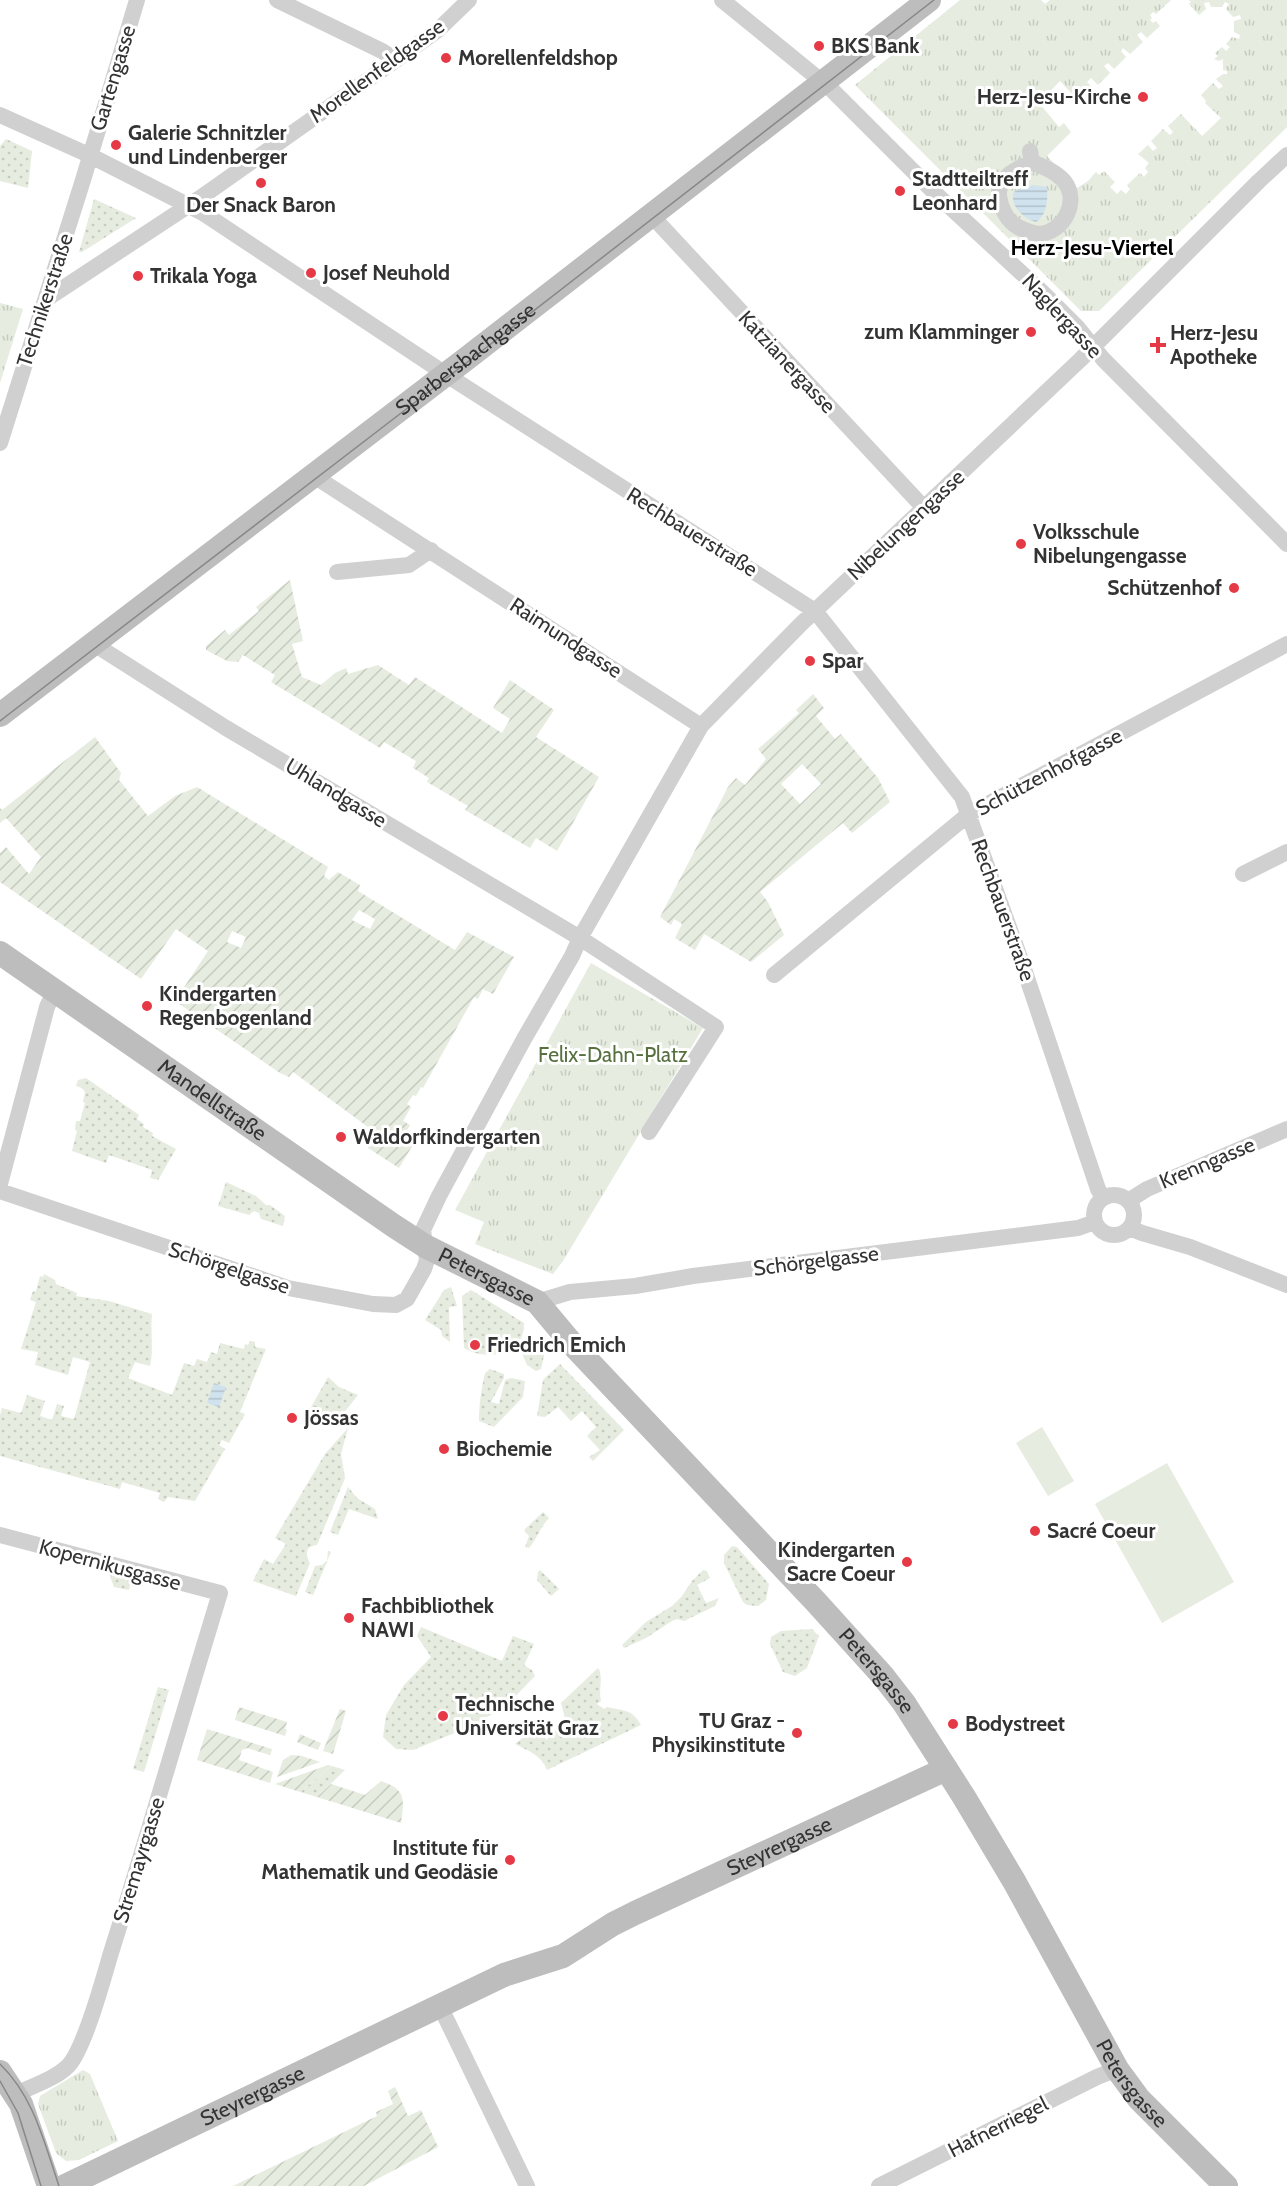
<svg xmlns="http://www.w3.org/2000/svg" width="1287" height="2186" viewBox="0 0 1287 2186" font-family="Cabin,sans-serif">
<defs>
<pattern id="grass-dots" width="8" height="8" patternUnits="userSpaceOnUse" patternTransform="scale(1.5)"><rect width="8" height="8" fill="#e6ecdf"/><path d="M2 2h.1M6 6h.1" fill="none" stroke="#c6cbc0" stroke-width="1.8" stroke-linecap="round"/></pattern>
<pattern id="park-tufts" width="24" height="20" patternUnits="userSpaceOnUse" patternTransform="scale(1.5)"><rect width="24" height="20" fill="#e6ecdf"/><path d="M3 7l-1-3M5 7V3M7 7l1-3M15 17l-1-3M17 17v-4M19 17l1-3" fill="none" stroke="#c6cbc0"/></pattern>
<pattern id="garden-furrows" width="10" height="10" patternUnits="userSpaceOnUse" patternTransform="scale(1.5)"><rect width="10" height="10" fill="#e6ecdf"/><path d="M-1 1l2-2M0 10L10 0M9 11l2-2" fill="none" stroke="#c6cbc0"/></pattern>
<pattern id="water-rules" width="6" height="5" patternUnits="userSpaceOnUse" patternTransform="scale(1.5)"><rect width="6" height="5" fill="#cfe2ee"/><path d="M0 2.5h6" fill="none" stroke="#b2c2cd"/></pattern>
</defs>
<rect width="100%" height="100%" fill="#fff"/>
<path fill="url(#grass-dots)" d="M6,139L32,151L28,188L0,181V146Z
M94,199L136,218L82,252H79Z
M86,1078L139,1115L137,1119L144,1124L143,1127L153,1133L152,1136L176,1149L158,1180L150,1178L152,1170L109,1155L106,1163L72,1151L77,1131L75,1129L76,1121H80L85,1103L83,1102L85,1092L82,1088L76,1086L78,1080Z
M226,1182L256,1196L266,1205H270L285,1216L283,1226L261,1219L259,1213L254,1211L249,1215L218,1206Z
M44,1274L55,1280L56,1284L77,1293L76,1296L109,1301L152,1314C150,1332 154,1349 150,1366L135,1362L128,1378L172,1395L184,1363L194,1366L197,1359L207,1362L211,1352L217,1354L220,1343L244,1349L245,1344L248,1345L250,1341L255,1342V1347L266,1349L240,1412L245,1414L229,1443L222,1440L219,1445L225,1449L195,1501L168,1497L164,1502L158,1499L160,1493L122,1482L120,1489L0,1456V1415L2,1408L21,1413L27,1395L45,1401L40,1416L52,1420L57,1404L64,1406L61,1416L74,1419L90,1362L73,1357L68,1375L35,1365L38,1352L21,1349L36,1302L30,1300L33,1291H36L40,1276L43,1277Z
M451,1287L457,1306L449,1307L450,1342L442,1336L441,1330L425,1320L444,1290Z
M471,1290L524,1323C525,1356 485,1361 464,1348L462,1296Z
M536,1339L546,1347L541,1369L536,1371L527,1365L522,1354L526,1344Z
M560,1364L624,1430L593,1461L589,1457L600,1450L587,1436L596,1427L582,1411L571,1421L558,1407L545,1417L537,1416L543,1380Z
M490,1369L504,1374V1378L491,1402L499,1404L505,1380L511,1378L525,1381L523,1397L494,1427L479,1421C479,1405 481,1390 485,1373Z
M328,1377L339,1387L358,1395L335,1424L310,1409Z
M348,1428L341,1454L345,1478L317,1545C305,1546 305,1554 310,1563L296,1596L253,1581L264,1559L273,1564L286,1544L275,1538L325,1454Z
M348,1487L357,1498L375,1509L378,1519L349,1509L338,1535L330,1532Z
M543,1512L549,1518C540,1527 537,1539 529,1548L525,1547L529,1536L524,1530Z
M732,1546L737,1547L769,1584L766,1600L758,1606L747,1605L743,1602L724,1563V1555Z
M328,1551L331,1552L313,1595L305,1592L315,1566L322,1565L327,1561Z
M540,1570L559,1589L551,1596L537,1580L538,1572Z
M703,1570L707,1571L710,1578L697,1585L706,1603L719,1598L715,1606L684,1621L677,1619L672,1621L646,1638L624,1648L622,1645L646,1622L672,1606L682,1596L692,1581Z
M108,1571L132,1576L129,1590L114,1587Z
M421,1627L502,1661L513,1636L534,1644L524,1665L532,1670L535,1676L507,1705L474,1725L413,1750L396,1749L383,1737L386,1715L404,1685L431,1657L417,1636Z
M812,1629L819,1636L807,1668L795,1676L783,1672L770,1644L771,1637L781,1631Z
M598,1668C604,1676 598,1690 601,1701L597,1704L604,1709L607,1707C624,1711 632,1709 641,1725L547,1770C541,1755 529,1751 515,1744L541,1722L546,1740L566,1722L561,1703Z
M158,1687L169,1690L144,1772L133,1769Z
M332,1766L345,1770L317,1797L300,1792Z"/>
<path fill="url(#park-tufts)" d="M960,0H1041L1045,4L1050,0H1171L1156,14L1153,12L1150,15L1152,18L1150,20L1153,23L1156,21L1160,26L1147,38L1141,32L1137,35L1143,42L1130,54L1123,48L1121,51L1126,57L1114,69L1108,63L1104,66L1110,73L1098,85L1091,78L1087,82L1093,88L1081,100L1075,94L1071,93L1060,81L1038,104H1040L1059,127L1064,123L1071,132L1047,156L1077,188L1088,181L1096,172L1099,175L1104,171L1115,182L1110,187L1117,194L1121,190L1126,194L1130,189L1127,185L1140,173L1144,177L1148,172L1145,168L1149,163L1138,154L1148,145L1153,151L1157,148L1151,141L1163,129L1170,135L1173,132L1168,126L1181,114L1202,136L1221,118L1205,103L1206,101L1201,95L1213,83L1219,89L1223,86L1216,79L1223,74H1227V71L1223,70V59L1219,61L1214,59L1218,56L1215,53L1222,47L1226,51L1230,47L1226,44L1232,37L1239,39L1240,35L1234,32V21L1241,19L1240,15L1233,17L1226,9L1229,4L1225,2L1222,7H1211L1209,2L1204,3L1206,9L1199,15L1189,4L1191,2L1189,0H1287V127L1099,311H1081L855,85Z
M0,303L23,309L0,383Z
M591,963L703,1028L563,1261L553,1274L475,1244L484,1222L455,1210Z
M83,2070L90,2074L118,2141L79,2160L66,2161L56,2153L38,2104L40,2096Z"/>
<path fill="url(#garden-furrows)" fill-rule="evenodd" d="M290,580L303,641L292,644L302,677L321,685L335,673L346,668L348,674L378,665L409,685L415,677L502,733L510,719L493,708L510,680L554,710L536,737L599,777L557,851L536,838L530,848L465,810L468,806L427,782L429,778L413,768L416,761L384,742L380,748L271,682L275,675L243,655L238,662L227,661L206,650V646L225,630L229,635L259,611L256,607Z
M813,694L824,708L816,716L835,739L841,734L878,778L890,802L852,833L843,823L760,892L768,902L784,935L751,962L704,934L695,950L675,938L682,924L674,919L671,925L660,917L728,787L736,778L745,785L766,759L758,749L799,713L796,710ZM802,764L821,784L800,804L781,784Z
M95,737L121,773L119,780L148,816L175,796L197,787L328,867L324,876L329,880L338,872L360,885L358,891L455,950L467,932L514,957L493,994L483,989L478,999L474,997L423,1088L421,1087L416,1096L413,1095L407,1104L411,1107L403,1121L410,1125L406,1132L417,1138L399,1168L368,1148L374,1140L365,1133L368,1127L293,1072L289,1077L280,1073L175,1001L208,951L176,929L141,979L0,882V853L6,847L29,874L41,857L6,818L0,823V808L2,810ZM359,910L375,919L370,929L352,920ZM232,931L246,937L241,948L227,942Z
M239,1707L287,1722L285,1729L287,1730L285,1736L235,1720Z
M340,1709L346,1711L333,1754L323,1751Z
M207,1729L272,1749L270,1755L247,1748L242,1750L239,1760L273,1772L270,1783L197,1760Z
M300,1734L321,1743L318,1750L297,1742Z
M291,1755L302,1756L320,1762L277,1777L283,1760Z
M328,1765L332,1766L300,1792L275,1784Z
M381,1781C407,1790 404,1799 401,1823L317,1797L331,1784L365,1795Z
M395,2087L408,2116L421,2110L438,2147L364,2186H233L377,2116L376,2112L393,2104L388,2091Z"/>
<path fill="#e6ecdf" d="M1042,1427L1074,1481L1048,1496L1016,1443Z
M1167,1463L1234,1582L1162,1623L1095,1504Z"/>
<path fill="url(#water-rules)" d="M1032,185L1047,187C1048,199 1047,215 1036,222C1024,219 1007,204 1015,191L1026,187L1028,188Z
M214,1383L226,1387L219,1407L207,1403Z"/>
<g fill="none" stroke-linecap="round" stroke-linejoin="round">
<path stroke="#d0d0d0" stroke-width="16" d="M277,0L382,51L396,60
M722,0L831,89L937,195L1041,291L1078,328L1103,359L1287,544
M0,115L89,155L203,213L456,381L815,611L962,797L1023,966L1098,1189L1103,1198
M1030,151L1032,162C1044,167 1056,172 1064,181C1080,201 1064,232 1040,234C1032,234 1024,230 1018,227C1007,221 1001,208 999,196C997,177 1018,168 1032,162
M651,215L924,508
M45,300L200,198L396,60L438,30L469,0
M0,443L83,180L137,0
M314,476L701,726
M337,572L409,565L431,550
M94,644L226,728L580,938L716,1027L649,1132
M1243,874L1287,852
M774,975L969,814L1287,644
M0,1184L47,1007L55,990
M0,1191L288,1288L373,1304L396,1305L407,1299L424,1269L427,1260L423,1230L439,1196L524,1039L572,956L580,938L701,726L801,624L1080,360L1259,181L1287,155
M1094 1215a20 20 0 1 1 40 0a20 20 0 1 1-40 0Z
M1128,1201L1147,1189L1287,1129
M1130,1228L1142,1233L1190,1247L1287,1285
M537,1302L570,1292L635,1286L693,1276L1078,1228L1095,1222
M0,1535L220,1593C183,1714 148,1835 110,1956C103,1980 84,2050 68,2066C55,2079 32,2086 16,2094
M440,2006L527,2186
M879,2186L1097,2077L1117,2069"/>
<g stroke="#bdbdbd" stroke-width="24">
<path id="s1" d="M0,715L466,359L929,0"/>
<path id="s2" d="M0,953L394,1226L425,1246L537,1302L573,1345L816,1602L883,1676L904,1703L964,1797L1014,1881L1117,2069L1139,2099L1226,2186"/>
<path d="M0,2072L21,2104L49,2186"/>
<path id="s3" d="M65,2186L504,1975L563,1956L613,1924L635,1913L946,1769"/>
</g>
<path stroke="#888" stroke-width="1.5" d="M0,721L478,354L934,0
M0,2064C34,2097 44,2142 59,2186
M0,2081L18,2113L41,2186"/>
</g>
<g fill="#e63946" stroke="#fff" stroke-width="2">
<circle cx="819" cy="46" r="6"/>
<circle cx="446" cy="58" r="6"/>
<circle cx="1143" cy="97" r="6"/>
<circle cx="116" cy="145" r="6"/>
<circle cx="261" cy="183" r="6"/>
<circle cx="900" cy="191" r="6"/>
<circle cx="311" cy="273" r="6"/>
<circle cx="138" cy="276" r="6"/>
<circle cx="1031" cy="332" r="6"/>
<path d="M1155 336h6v6h6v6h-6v6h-6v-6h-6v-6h6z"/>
<circle cx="1021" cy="544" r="6"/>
<circle cx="1234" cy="588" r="6"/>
<circle cx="810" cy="661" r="6"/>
<circle cx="147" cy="1006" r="6"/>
<circle cx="341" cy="1137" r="6"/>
<circle cx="475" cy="1345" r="6"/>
<circle cx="292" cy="1418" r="6"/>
<circle cx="444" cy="1449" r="6"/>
<circle cx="1035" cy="1531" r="6"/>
<circle cx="907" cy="1562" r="6"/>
<circle cx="349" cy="1618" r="6"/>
<circle cx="443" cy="1716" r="6"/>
<circle cx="953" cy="1724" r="6"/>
<circle cx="797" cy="1733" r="6"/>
<circle cx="510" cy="1860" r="6"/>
</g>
<g text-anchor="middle" stroke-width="6" stroke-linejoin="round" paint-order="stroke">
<g font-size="21" font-weight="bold" fill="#333" stroke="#fff" text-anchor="start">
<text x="831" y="53">BKS Bank</text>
<text x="458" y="65">Morellenfeldshop</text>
<text x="1131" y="104" text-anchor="end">Herz-Jesu-Kirche</text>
<text x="128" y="140">Galerie Schnitzler<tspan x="128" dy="24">und Lindenberger</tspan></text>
<text x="912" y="186">Stadtteiltreff<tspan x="912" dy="24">Leonhard</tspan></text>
<text x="261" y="212" text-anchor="middle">Der Snack Baron</text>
<text x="323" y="280">Josef Neuhold</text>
<text x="150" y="283">Trikala Yoga</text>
<text x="1019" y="339" text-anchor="end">zum Klamminger</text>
<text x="1170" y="340">Herz-Jesu<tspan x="1170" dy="24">Apotheke</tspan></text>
<text x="1033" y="539">Volksschule<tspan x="1033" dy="24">Nibelungengasse</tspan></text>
<text x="1222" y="595" text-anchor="end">Schützenhof</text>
<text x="822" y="668">Spar</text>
<text x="159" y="1001">Kindergarten<tspan x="159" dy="24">Regenbogenland</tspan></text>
<text x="353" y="1144">Waldorfkindergarten</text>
<text x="487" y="1352">Friedrich Emich</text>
<text x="304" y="1425">Jössas</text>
<text x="456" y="1456">Biochemie</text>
<text x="1047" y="1538">Sacré Coeur</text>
<text x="895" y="1557" text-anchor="end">Kindergarten<tspan x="895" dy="24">Sacre Coeur</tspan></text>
<text x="361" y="1613">Fachbibliothek<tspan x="361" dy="24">NAWI</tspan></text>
<text x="455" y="1711">Technische<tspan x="455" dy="24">Universität Graz</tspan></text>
<text x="785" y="1728" text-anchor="end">TU Graz -<tspan x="785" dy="24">Physikinstitute</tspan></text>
<text x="965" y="1731">Bodystreet</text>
<text x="498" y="1855" text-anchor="end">Institute für<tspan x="498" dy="24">Mathematik und Geodäsie</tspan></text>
</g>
<g font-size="21" fill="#333" stroke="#fff">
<text transform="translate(377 71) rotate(-36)" y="7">Morellenfeldgasse</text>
<text transform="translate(113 78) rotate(-73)" y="7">Gartengasse</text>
<text transform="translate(45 300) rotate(-72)" y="7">Technikerstraße</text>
<text transform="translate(1062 316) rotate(47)" y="7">Naglergasse</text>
<text dy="7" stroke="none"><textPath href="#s1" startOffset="586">Sparbersbachgasse</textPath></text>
<text transform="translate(787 362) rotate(47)" y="7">Katzianergasse</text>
<text transform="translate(906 525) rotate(-43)" y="7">Nibelungengasse</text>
<text transform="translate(692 532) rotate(32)" y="7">Rechbauerstraße</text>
<text transform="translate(566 638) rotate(33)" y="7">Raimundgasse</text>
<text transform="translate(1049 772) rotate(-28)" y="7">Schützenhofgasse</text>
<text transform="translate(336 793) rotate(31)" y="7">Uhlandgasse</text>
<text transform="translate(1003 910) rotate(70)" y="7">Rechbauerstraße</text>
<text dy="7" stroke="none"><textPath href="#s2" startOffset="258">Mandellstraße</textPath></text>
<text transform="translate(1207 1163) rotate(-23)" y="7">Krenngasse</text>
<text transform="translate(816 1261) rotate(-7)" y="7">Schörgelgasse</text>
<text transform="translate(229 1268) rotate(18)" y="7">Schörgelgasse</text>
<text dy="7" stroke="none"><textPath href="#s2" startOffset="585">Petersgasse</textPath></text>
<text transform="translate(110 1565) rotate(15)" y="7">Kopernikusgasse</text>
<text dy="7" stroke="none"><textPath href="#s2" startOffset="1143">Petersgasse</textPath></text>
<text dy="7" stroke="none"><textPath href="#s3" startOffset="792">Steyrergasse</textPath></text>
<text transform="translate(139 1860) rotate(-73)" y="7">Stremayrgasse</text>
<text dy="7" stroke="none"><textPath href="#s2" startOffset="1629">Petersgasse</textPath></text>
<text dy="7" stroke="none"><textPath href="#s3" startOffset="208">Steyrergasse</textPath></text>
<text transform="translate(998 2127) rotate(-27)" y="7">Hafnerriegel</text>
</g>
<g font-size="21" fill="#56703f" stroke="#fff">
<text x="613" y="1062">Felix-Dahn-Platz</text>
</g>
<g font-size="22" font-weight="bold" fill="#000" stroke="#fff">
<text x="1092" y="255">Herz-Jesu-Viertel</text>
</g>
</g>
</svg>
